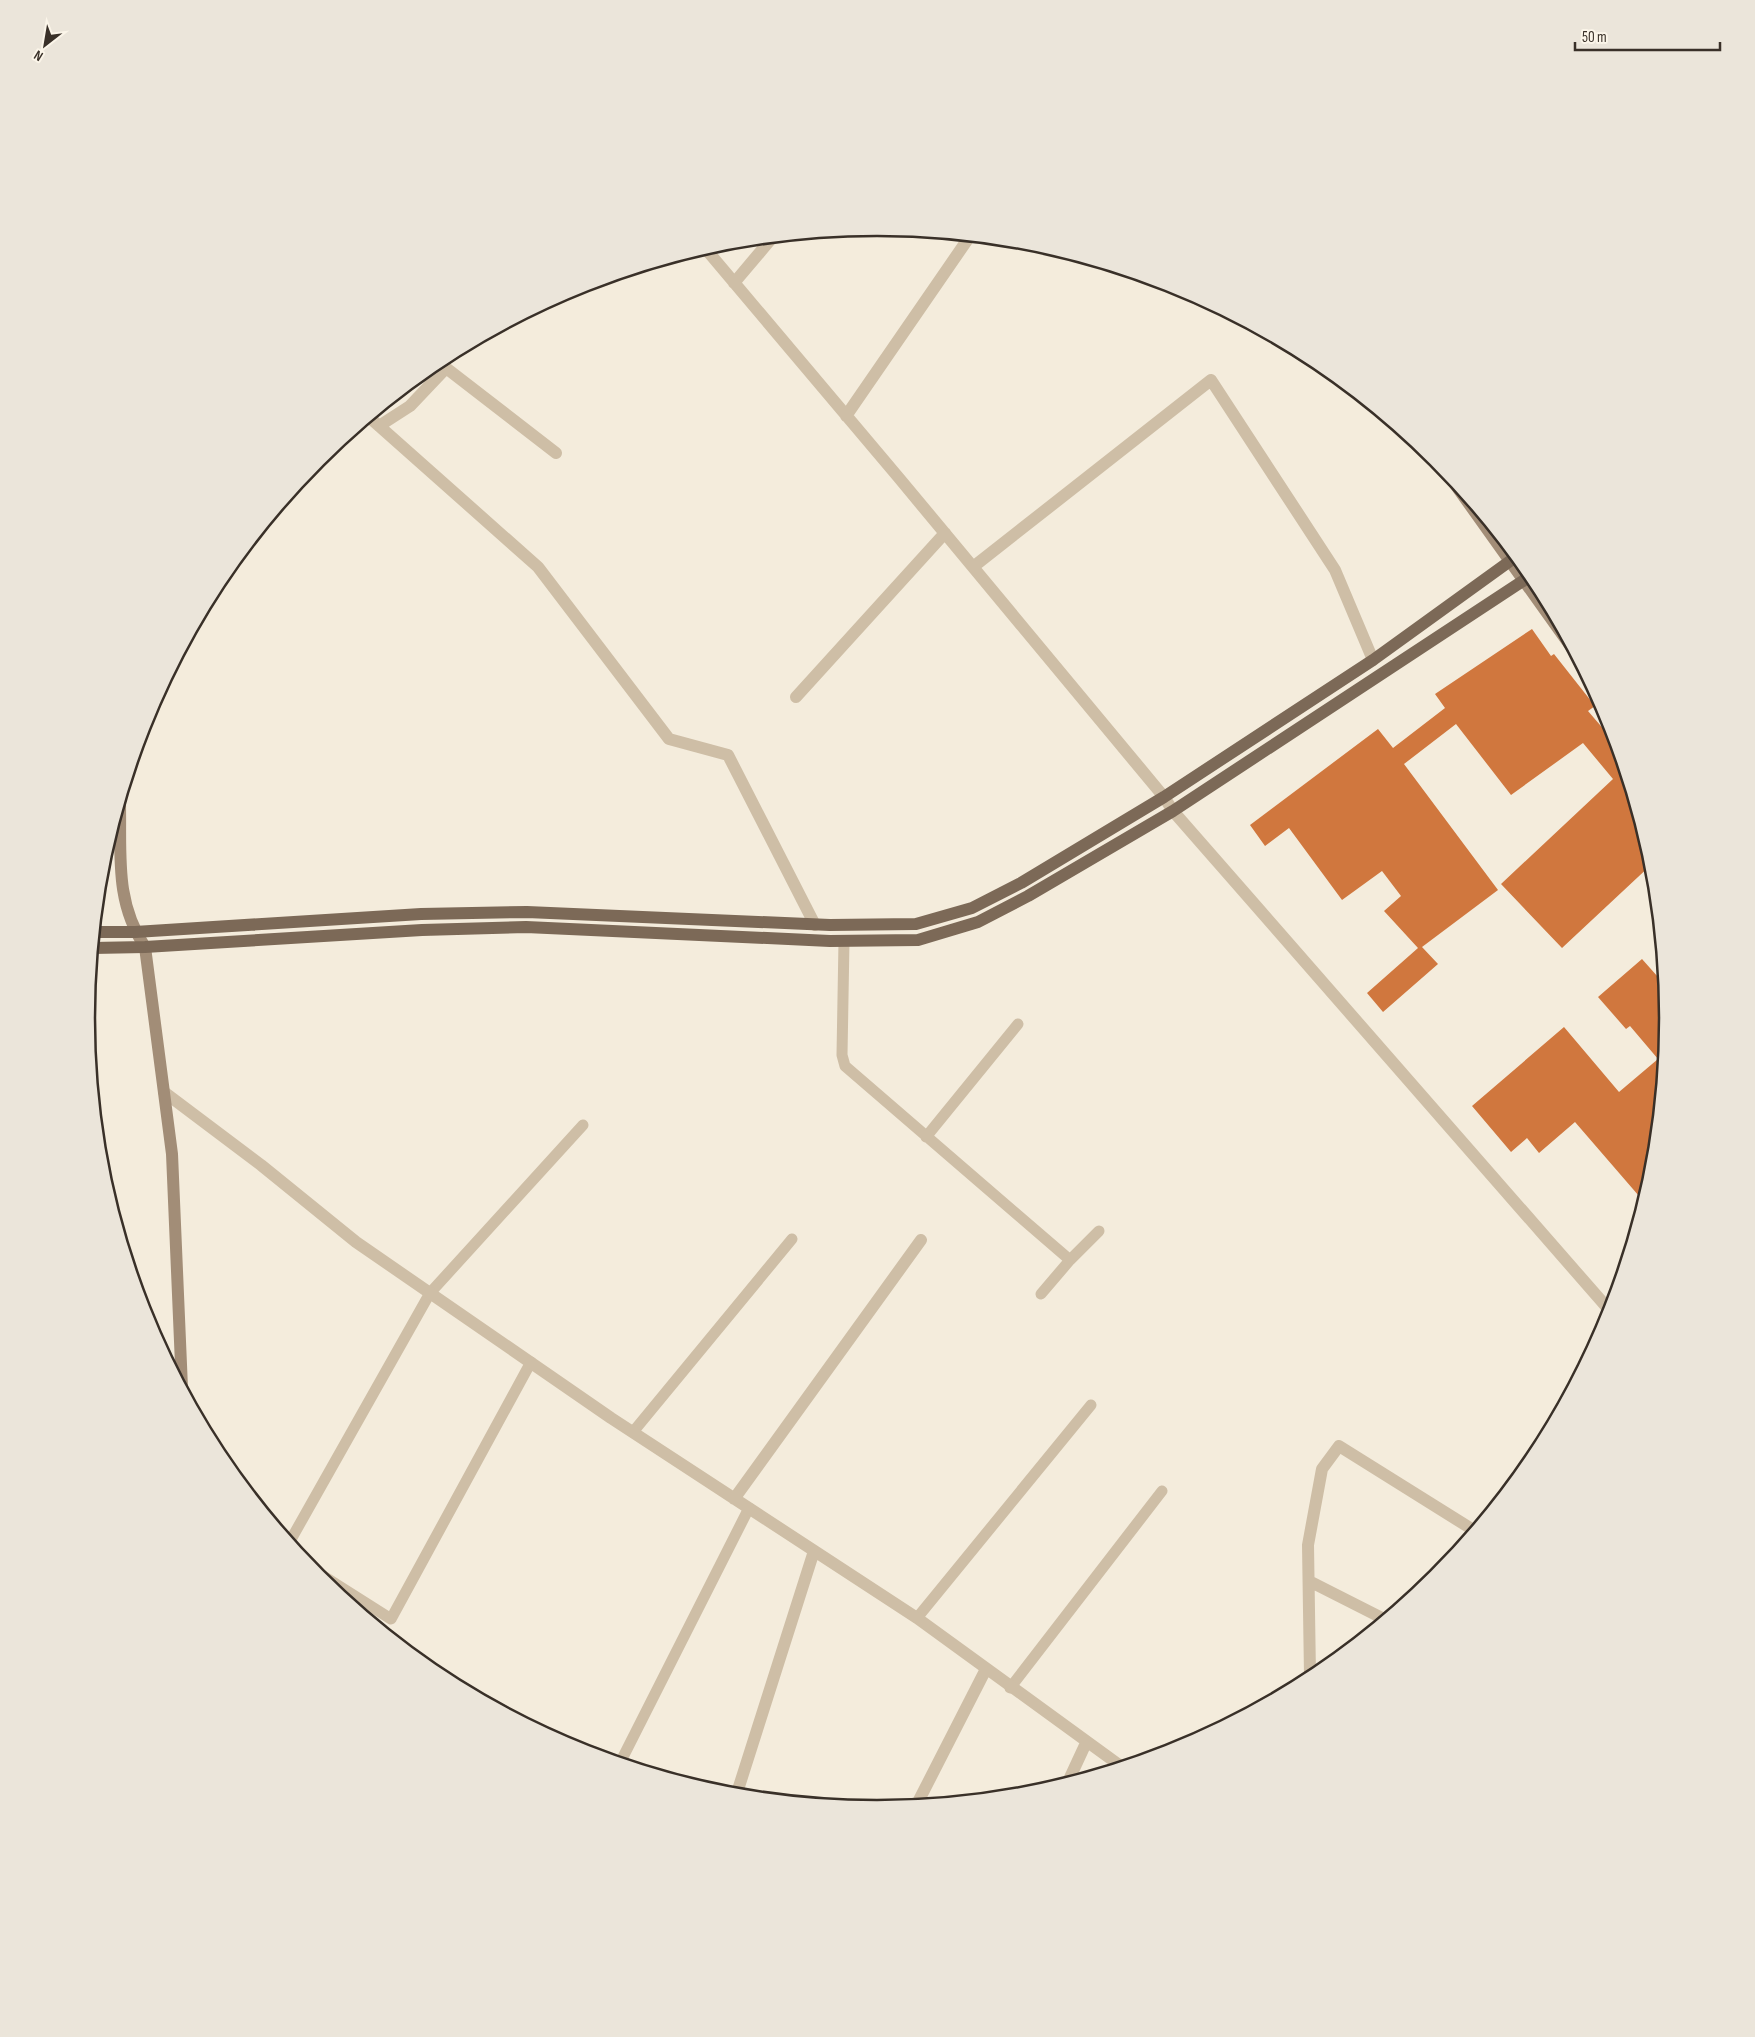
<svg xmlns="http://www.w3.org/2000/svg" width="1755" height="2037" viewBox="0 0 1755 2037" font-family="'Sofia Sans Condensed',sans-serif">
<rect width="100%" height="100%" fill="#f4ecdc"/>
<path fill="#d0773e" d="M1532,629L1551,656L1554,654L1595,706L1588,711L1618,746L1653,863L1562,948L1501,884L1613,779L1583,743L1511,795L1456,724L1404,764L1498,890L1422,947L1438,964L1383,1012L1367,993L1418,948L1384,911L1401,896L1382,871L1342,900L1289,828L1265,846L1250,825L1378,729L1393,748L1445,708L1435,694Z
M1642,959L1666,986L1669,1019L1653,1173L1645,1203L1575,1122L1539,1153L1527,1138L1511,1152L1472,1106L1564,1027L1619,1092L1658,1059L1630,1026L1626,1029L1598,997Z"/>
<g fill="none" stroke-linecap="round" stroke-linejoin="round">
<path stroke="#cebea6" stroke-width="11" d="M844,941L842,1055L845,1066L1070,1260L1099,1231
M926,1137L1018,1024
M1041,1294L1070,1260
M633,1432L792,1239
M289,1543L430,1293L583,1125
M309,1567L391,1619L531,1362
M917,1618L1091,1405
M1010,1688L1162,1491
M620,1763L749,1508"/>
<path stroke="#cebea6" stroke-width="12" d="M705,248L899,478L1164,797L1173,811L1611,1312
M734,283L772,238
M437,361L556,453
M846,416L970,236
M369,417L538,567L669,739L728,755L815,925
M379,426L410,406L446,368
M973,567L1211,380L1335,570L1373,660
M796,697L945,533
M164,1092L261,1165L356,1242L611,1418L917,1618L1122,1767
M734,1499L921,1240
M1309,1581L1386,1620
M1306,1682L1310,1676L1308,1545L1322,1469L1339,1446L1475,1531
M1067,1784L1086,1743
M736,1796L814,1551
M916,1806L986,1669"/>
<path stroke="#a28d77" stroke-width="12" d="M1437,459L1572,648
M120,804C121,856 115,902 145,947L172,1154L182,1388"/>
<path stroke="#7c6957" stroke-width="12" d="M95,932H135L421,914L527,912L830,925L916,924L972,908L1021,883L1164,797L1373,660L1517,556
M93,948L145,947L422,930L526,927L830,941L918,940L978,922L1028,896L1173,811L1532,575"/>
<defs>
<path id="rail" d="M1469,498L1561,626"/>
</defs>
<use href="#rail" stroke="#393028" stroke-width="5.5"/>
<use href="#rail" stroke="#fbf5e9" stroke-width="4" stroke-dasharray="11" stroke-linecap="butt"/>
</g>
<path d="M0 0H1755V2037H0ZM95 1018a782 782 0 1 1 1564 0a782 782 0 1 1-1564 0Z" fill="#ebe5da" fill-rule="evenodd"/>
<path fill="none" stroke="#393028" stroke-width="2.5" d="M95 1018a782 782 0 1 1 1564 0a782 782 0 1 1-1564 0Z"/>
<g transform="translate(45 45) rotate(211)" stroke="#fbf5e9" stroke-width="4" paint-order="stroke">
<path d="M0-4L9 19L0 12L-9 19Z" fill="#393028"/>
<text y="-8" font-size="14" font-weight="bold" text-anchor="middle" fill="#393028">N</text>
</g>
<path d="M1575 42v8h145v-8" fill="none" stroke="#393028" stroke-width="2.5"/>
<text x="1582" y="42" font-size="15" fill="#393028" stroke="#fbf5e9" stroke-width="4" paint-order="stroke">50 m</text>
</svg>
